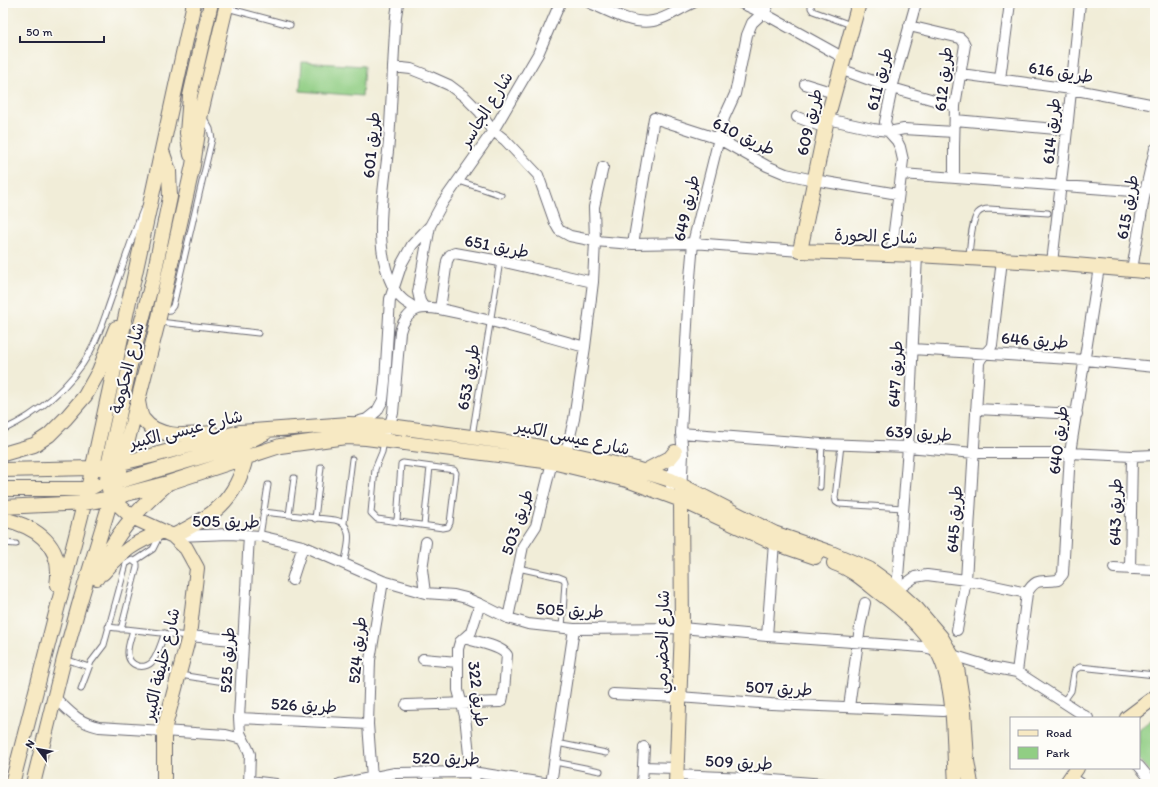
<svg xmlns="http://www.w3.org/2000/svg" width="1158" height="787" viewBox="0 0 1158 787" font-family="Itim,'Playpen Sans Arabic',sans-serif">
<rect width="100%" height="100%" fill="#fdfcf7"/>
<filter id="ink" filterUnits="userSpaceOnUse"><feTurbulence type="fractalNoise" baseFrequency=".025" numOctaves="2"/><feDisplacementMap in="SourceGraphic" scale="8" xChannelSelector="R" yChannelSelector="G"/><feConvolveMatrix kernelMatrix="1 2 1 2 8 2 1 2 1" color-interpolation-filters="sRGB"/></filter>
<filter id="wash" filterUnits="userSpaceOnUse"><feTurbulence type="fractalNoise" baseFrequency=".012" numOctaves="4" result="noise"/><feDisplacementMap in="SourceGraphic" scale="16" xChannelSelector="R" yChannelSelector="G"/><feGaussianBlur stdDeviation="0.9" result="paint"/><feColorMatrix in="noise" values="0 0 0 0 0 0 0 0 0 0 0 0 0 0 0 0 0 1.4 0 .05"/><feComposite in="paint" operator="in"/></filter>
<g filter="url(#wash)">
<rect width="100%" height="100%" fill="#f1edd8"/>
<path fill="#91ce84" stroke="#5a7860" d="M302,62L364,66L362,96L300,91Z
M1155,717V777L1139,760V729Z"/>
</g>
<g filter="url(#ink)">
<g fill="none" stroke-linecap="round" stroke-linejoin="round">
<defs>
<path id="lane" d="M811,3V8L813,11L851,25
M227,8L290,25
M459,181L501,195
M969,257C970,247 971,221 978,213C981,210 985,209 989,209L1048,213
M161,311L170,310L173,306L212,139L210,129L204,118
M159,322L258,333
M3,430C38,414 71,386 90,352C99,336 104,319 110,302C121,271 131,240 143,210
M472,436L500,261
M384,441L382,452L375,469L371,513L377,519L443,528L448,527L450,523L456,473L454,470L403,463L401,464L397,521
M841,445L835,498L836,502L839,504L903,508
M820,487L822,444
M263,512L335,520C356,524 347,550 344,564
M289,515L294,478
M315,519L321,467
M344,523L352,459
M424,525L430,467
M260,536L268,485
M3,543L16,544
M135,561L153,549L160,535
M518,568L559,577L564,579L565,582L562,628
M108,627L188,636
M133,630C130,641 121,661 138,666C143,667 148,666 152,662C158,655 161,642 165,633
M65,659L89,667
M180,675L224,682
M81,689L91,662L104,645L126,564L132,560L137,564V567L121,629
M1063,702L1071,691L1074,673L1075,670L1080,667L1155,675
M557,743L606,753
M555,762L600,771
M1074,776L1086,784"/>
<path id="street" d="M398,3L396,16C393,58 392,99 389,141C385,187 371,243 393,287C398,298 407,303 417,309
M590,3C609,11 632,25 653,21C666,19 681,8 693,3
M741,3L763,13L844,58
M909,26L960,38L963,41L965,45L955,106L954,148V178
M393,67L411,69L431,77L449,85L465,97L480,112L491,129L505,140L538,175L555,223L559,230L570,236L595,241L633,244L693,243L800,251
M840,69L892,88L955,106
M961,74L1071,89L1155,105
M1000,79L1010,3
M805,84L834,93
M797,117L825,128
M827,119L873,129L888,131H894L904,129L954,132
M955,120L1067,130
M902,174L1145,192
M633,244L654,118L719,139L767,166L786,174L814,180L898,194
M891,255L903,160L900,147L897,141L888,131L885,122L892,88L916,3
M1052,263L1067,130L1080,3
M1132,270L1145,192L1155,149
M424,308L420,301L418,292L430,226
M440,309L447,261L450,255L455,253L500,261L593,282
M912,349L1085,360L1155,367
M976,409L1077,414
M356,422L367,419L377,411L383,400L385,381L390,299L402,263L412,245L430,226L443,202L493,131L538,54L560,3
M681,433L822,444L908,447L974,453H1070L1132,456L1155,455
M371,438C387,436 390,427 393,413L400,332C402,323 408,313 418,309C431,305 453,312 466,315C506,324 545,336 585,347
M566,453L574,419L585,347L593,282L595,241L594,207L603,167
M671,486L675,452
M681,492L683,455L681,433L689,289L693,243L724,118L735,94L747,35L752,23L766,10L769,3
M249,535L239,718L240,733L248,749L250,754L249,784
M177,536L230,534L260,536L303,546L383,581L425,593L454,595L466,598L480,604L508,618L528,624L574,629L682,628L767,636L923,647L936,650L991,667L1017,672L1088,718
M1114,568L1155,570
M1130,569L1132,456
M292,580L303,546
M897,590L908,447L917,255
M897,590L915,577L927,575L966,580L1027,593
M425,593L422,569L426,542
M508,618L523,546L536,526L552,462
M957,630L966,580L979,363C981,355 989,352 992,345L1002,260
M189,636L244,641
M767,636L774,543L776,538
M423,659L457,662
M1017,672L1027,593C1037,576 1042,583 1058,580L1063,574L1070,453L1099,267
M613,694L679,697L771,704L943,711
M54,697C70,712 77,722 99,727L226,735L242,739
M406,705L500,702L502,701L504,691L507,655C500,645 476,642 464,638
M849,707L860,627L865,603
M239,718L368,724
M1139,766L1154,784
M643,767L676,768
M472,772L470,764L465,716L458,690V649L460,642L471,632L480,604
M676,775L746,778L825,784
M372,778L368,724L370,660L383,581
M249,781L276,784
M340,784L395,773L472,772L551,784
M429,784V772
M474,784L475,772
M551,784L574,629
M642,784L644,747"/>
<path id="secondary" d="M859,3L827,119L800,251L917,255L1052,263L1155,272
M162,151L169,171L170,197L153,279L130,365L108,466L107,480L111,498L132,517L173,536L186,548L197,568L189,636L164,730V784
M191,155L187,133L190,96L211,3
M138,401C139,406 140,415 143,419C158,440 190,435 212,433
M3,454L34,445L49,435L66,418L85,396L99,371L116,328
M3,470L92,468L108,466L151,456L240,432L349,424L390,426L536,446L629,467L671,480L774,533L829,552L869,569L887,582L917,609L941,637L951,654L957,668L964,711L967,761L971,784
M645,471L670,458L675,452
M110,484L241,445L265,433
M3,489H88L96,485
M3,507L84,503L111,498L168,483L280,446L346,437L366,438L552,462L627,480L681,500L774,543L815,557
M3,519C38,527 64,546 57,585
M173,536C211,517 236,502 246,457
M834,563C852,569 866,582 880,593C901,608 922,626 936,649C957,684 953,744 956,784
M103,573C123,551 133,543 161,532
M97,578C101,570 104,561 108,553C122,526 143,505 166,485
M1127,718L1155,697
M12,784L88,489L194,3
M33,784L64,659L79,605L122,463L158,322L193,165L201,113L227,3
M676,784L682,628L681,500
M1066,784L1077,768"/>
</defs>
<use href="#lane" stroke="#6a6972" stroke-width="7"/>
<use href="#street" stroke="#6a6972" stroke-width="12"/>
<use href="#secondary" stroke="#6a6972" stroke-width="16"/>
<use href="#lane" stroke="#fff" stroke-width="5"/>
<use href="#street" stroke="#fff" stroke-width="10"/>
<use href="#secondary" stroke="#f7e9c3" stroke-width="14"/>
</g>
</g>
<g text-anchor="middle" stroke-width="4" stroke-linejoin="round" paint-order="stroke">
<g font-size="17" fill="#22223b" stroke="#fdfcf7">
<text transform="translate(1061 72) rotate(9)" y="6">طريق 616</text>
<text transform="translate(879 79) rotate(-76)" y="6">طريق 611</text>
<text transform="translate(943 79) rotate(-84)" y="6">طريق 612</text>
<text transform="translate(486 109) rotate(-58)" y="6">شارع الجاسر</text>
<text transform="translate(809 122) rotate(-77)" y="6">طريق 609</text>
<text transform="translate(1051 131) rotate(-84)" y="6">طريق 614</text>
<text transform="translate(744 136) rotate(26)" y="6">طريق 610</text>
<text transform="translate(371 145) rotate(-85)" y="6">طريق 601</text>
<text transform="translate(1127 207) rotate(-80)" y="6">طريق 615</text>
<text transform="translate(686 208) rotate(-77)" y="6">طريق 649</text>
<text transform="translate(876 236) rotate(2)" y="6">شارع الحورة</text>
<text transform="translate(497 246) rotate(11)" y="6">طريق 651</text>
<text transform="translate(1035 340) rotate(4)" y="6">طريق 646</text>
<text transform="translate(127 368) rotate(-76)" y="6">شارع الحكومة</text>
<text transform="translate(895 374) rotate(-87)" y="6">طريق 647</text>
<text transform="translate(468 377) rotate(-80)" y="6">طريق 653</text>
<text transform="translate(186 429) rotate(-14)" y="6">شارع عيسى الكبير</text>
<text transform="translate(919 433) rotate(4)" y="6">طريق 639</text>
<text transform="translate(573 437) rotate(12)" y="6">شارع عيسى الكبير</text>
<text transform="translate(1058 440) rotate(-83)" y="6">طريق 640</text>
<text transform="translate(1115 512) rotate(-89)" y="6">طريق 643</text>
<text transform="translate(954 519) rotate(-86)" y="6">طريق 645</text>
<text transform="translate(226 521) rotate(1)" y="6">طريق 505</text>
<text transform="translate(517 522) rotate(-71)" y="6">طريق 503</text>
<text transform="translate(570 610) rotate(3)" y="6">طريق 505</text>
<text transform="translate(662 642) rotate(-89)" y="6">شارع الحضرمي</text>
<text transform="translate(357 650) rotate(-84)" y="6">طريق 524</text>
<text transform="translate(227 660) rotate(-87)" y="6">طريق 525</text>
<text transform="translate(161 664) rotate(-77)" y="6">شارع خليفة الكبير</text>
<text transform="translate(779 688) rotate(3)" y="6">طريق 507</text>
<text transform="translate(478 694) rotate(83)" y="6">طريق 322</text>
<text transform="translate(304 705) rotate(3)" y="6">طريق 526</text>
<text transform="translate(446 758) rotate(1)" y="6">طريق 520</text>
<text transform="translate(739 762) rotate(3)" y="6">طريق 509</text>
</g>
</g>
<rect width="1158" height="787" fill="none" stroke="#fdfcf7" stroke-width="16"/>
<rect x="1010" y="717" width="130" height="52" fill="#fdfcf7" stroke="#a5a5ac"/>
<rect x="1018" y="730" width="20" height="6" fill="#f7e9c3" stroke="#a5a5ac"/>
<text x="1046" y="737" font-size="12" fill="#22223b">Road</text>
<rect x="1018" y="747" width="20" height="12" fill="#91ce84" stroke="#a5a5ac"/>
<text x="1046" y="757" font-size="12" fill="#22223b">Park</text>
<g transform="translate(38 749) rotate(302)" stroke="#fdfcf7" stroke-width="3" paint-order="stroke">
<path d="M0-3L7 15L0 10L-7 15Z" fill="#22223b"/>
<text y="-6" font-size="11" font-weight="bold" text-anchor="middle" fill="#22223b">N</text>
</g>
<path d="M20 36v6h84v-6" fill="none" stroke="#22223b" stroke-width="2"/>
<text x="26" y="36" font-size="12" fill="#22223b" stroke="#fdfcf7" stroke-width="3" paint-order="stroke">50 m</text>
</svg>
